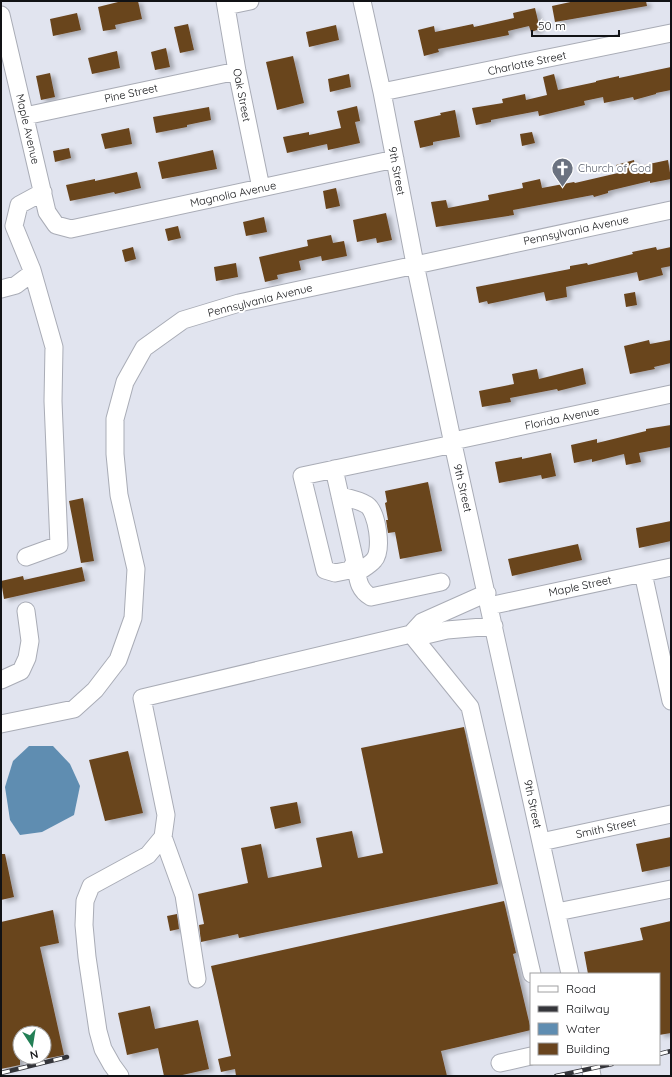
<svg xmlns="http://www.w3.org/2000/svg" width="672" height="1077" viewBox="0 0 672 1077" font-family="Quicksand,sans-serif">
<defs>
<filter id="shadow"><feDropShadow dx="4.5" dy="2.5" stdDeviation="2" flood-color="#0004"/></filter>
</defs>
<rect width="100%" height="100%" fill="#e1e4ef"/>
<path fill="#5f8db1" d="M29,746H53L70,764L80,786L74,815L42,832L20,835L10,820L5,787L13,761Z"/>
<path fill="#69441e" filter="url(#shadow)" d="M118,1H138L142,19L115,25L116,29L103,31L98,7L118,2Z
M575,1H646L647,6L555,22L552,6Z
M535,8L540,29L531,32L529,26L508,31L509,35L438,49L439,52L424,56L418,30L434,26L435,32L473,24L474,27L514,18L513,13Z
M77,13L81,30L53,36L50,19Z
M188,24L194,50L180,53L174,27Z
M336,25L339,40L309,47L306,32Z
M166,48L170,67L155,70L151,52Z
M117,51L120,68L92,74L88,58Z
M293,56L304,103L277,110L266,62Z
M671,67V90L656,93V94L634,100L633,97L604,103L603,97L584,101L585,105L539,116L538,111L491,120V122L476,125L472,108L503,103L502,99L525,94L526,100L547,95L543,77L554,74L558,90L596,82V81L619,76V78Z
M50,73L55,97L41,100L36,76Z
M349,74L351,87L330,92L328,79Z
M357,106L360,121L355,122L360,143L328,150L327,144L287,153L283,137L309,132V135L341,128L337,111Z
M209,107L211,120L187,125V127L156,133L153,117Z
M455,110L460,137L433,142V145L420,148L414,121L441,115L440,113Z
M129,128L132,144L105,149L101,134Z
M532,132L535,143L522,146L520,134Z
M69,148L71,158L55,162L53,151Z
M213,150L217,169L162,179L158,162Z
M634,160L635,167L668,160L671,179L650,183V181L608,191V193L594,197L593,195L513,210L514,215L436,227L431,202L446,200L448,208L489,200L488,195L523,188L522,183L540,179L542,188L574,182L575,183L618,173L616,165Z
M137,172L141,188L115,194L114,192L70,201L66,185L95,179V181Z
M336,188L340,206L326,209L323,191Z
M386,213L392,240L377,243L376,238L357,242L353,220Z
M264,217L267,232L246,236L243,222Z
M178,226L181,238L168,241L165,229Z
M331,235L333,243L344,241L347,256L322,261L321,256L299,261L301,270L277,275L278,279L265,282L259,257L308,246L307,240Z
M133,247L136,259L125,262L122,250Z
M656,247L657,250L671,247V266L661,268L663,275L639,281L637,272L566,287L567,297L546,301L544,292L488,304L487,301L479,303L476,287L570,269V266L587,263L588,265L633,254L632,252Z
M236,263L238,277L216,281L214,267Z
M635,292L637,305L626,307L624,294Z
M649,340L650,344L671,340V363L654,367L655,369L630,374L624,346Z
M583,368L586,384L558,391L557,389L510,398L511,402L482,407L479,391L514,384L512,374L537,369L539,379Z
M671,425V447L639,453L641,462L626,465L624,454L592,462V459L574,463L571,445L597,439V443L646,431V429Z
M551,453L556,476L542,479L541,475L499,483L495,462L522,457V459Z
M428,482L442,551L400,559L395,532L388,533L386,520H388L385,503L387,502L385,491Z
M83,498L94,561L81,563L69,501Z
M671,521V541L639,548L636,528Z
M578,544L582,560L512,576L508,559Z
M82,567L85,581L4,599L1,581L23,576L24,580Z
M464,727L498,884L239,938L238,934L201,942L199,925L204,924L198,894L248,883L241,848L261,844L268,878L322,867L316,838L352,831L358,858L383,853L361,748Z
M128,751L143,813L105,821L89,760Z
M297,802L301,823L275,829L270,807Z
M671,837V866L642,872L636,844Z
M1,854H5L14,897L1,900Z
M504,901L516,953L513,954L531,1030L441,1051L447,1076H236L235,1069L221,1072L218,1059L231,1056L211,966Z
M53,910L59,943L40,947L64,1055L44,1059V1033H20V1065L1,1069V922Z
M177,914L179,929L170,931L167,916Z
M671,921V1033L659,1035V974H588L584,952L643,940L640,928Z
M150,1006L155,1029L198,1020L209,1069L178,1076H164L158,1048L127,1055L118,1013Z"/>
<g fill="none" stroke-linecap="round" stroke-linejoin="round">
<defs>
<path id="minor" d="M225,1L237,71L261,188
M362,1L382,92L415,264L453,444L570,974
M226,6L250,1
M1,15L47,212L56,225L71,229L395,159
M382,92L671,33
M25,116L237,71
M1,289L16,285L32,273
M453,441L671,394
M334,469L355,562L350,570L335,573L325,570L302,476C353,465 403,455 453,444
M340,496C349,498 359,500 367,505C377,512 383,550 374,560C370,565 362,569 357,573
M26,557L59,545L53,401L54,347L32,270L14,226L19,205L43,192
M355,562C358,577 357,589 371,597L441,582
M643,573L671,701
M489,606L671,567
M411,634L470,707L532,974
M411,634L422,622L487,593
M1,680L21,671L27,658L30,641L26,611
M1,724L74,709L95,690L118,660L133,618L136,569L119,495L115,454V419L125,382L144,348L183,320L239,303L671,210
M163,837L184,895L197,979
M541,842L671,814
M557,912L671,889
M500,1063L531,1056
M590,1064L592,1076
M120,1076L112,1065L103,1049L98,1031L87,957L84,925L85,901L91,886L148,855L163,837L166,815L142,698L411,634L426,635L447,630L494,626"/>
</defs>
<use href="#minor" stroke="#a9acb6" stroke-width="19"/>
<use href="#minor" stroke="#fff" stroke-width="17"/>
<defs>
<path id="rail" d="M659,1054L671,1051
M1,1073L67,1057
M556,1076L612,1064"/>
</defs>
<use href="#rail" stroke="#34353a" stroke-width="4.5"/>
<use href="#rail" stroke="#fff" stroke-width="3" stroke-dasharray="9" stroke-linecap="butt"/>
</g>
<defs>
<symbol id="church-pin" viewBox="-11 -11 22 30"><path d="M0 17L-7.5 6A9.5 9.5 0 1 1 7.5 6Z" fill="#6b7280" stroke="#fff"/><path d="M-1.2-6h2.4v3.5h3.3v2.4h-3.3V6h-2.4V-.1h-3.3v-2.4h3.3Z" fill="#fff"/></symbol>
</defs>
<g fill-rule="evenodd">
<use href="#church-pin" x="550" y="156" width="25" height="34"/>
</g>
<g text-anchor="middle" stroke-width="4" stroke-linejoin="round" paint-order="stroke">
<g font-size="11" fill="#111215" stroke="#fff">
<text transform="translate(527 63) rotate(-12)" y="4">Charlotte Street</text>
<text transform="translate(131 93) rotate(-12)" y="4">Pine Street</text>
<text transform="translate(242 95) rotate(79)" y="4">Oak Street</text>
<text transform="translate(28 129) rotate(77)" y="4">Maple Avenue</text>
<text transform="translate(397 171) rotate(79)" y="4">9th Street</text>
<text transform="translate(233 194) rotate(-12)" y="4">Magnolia Avenue</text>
<text transform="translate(576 230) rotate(-12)" y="4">Pennsylvania Avenue</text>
<text transform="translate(260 300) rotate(-14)" y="4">Pennsylvania Avenue</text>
<text transform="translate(562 418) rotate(-12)" y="4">Florida Avenue</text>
<text transform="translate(463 488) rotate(77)" y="4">9th Street</text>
<text transform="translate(580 586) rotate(-12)" y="4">Maple Street</text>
<text transform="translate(533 804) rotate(78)" y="4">9th Street</text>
<text transform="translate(606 828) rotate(-12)" y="4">Smith Street</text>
</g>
<g font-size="11" fill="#5b616d" stroke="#fff" text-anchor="start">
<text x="578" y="172">Church of God</text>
</g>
</g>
<rect width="672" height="1077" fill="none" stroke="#111215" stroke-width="4"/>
<rect x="530" y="973" width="130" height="92" fill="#ffffff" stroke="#a0a0a1"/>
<rect x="538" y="986" width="20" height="6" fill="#ffffff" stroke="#a0a0a1"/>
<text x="566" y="993" font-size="12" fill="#111215">Road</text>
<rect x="538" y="1006" width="20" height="6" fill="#34353a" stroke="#a0a0a1"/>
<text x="566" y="1013" font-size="12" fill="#111215">Railway</text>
<rect x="538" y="1023" width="20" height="12" fill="#5f8db1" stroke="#a0a0a1"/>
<text x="566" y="1033" font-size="12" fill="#111215">Water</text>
<rect x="538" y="1043" width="20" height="12" fill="#69441e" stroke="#a0a0a1"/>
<text x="566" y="1053" font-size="12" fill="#111215">Building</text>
<g transform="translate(32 1045) rotate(168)"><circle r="19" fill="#ffffff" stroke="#a0a0a1"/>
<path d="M0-3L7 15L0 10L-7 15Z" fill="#237f55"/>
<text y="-6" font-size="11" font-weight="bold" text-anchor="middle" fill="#111215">N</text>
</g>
<path d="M532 30v6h87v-6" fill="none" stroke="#111215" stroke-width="2"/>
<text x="538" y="30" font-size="12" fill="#111215" stroke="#ffffff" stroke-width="3" paint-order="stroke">50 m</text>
</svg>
